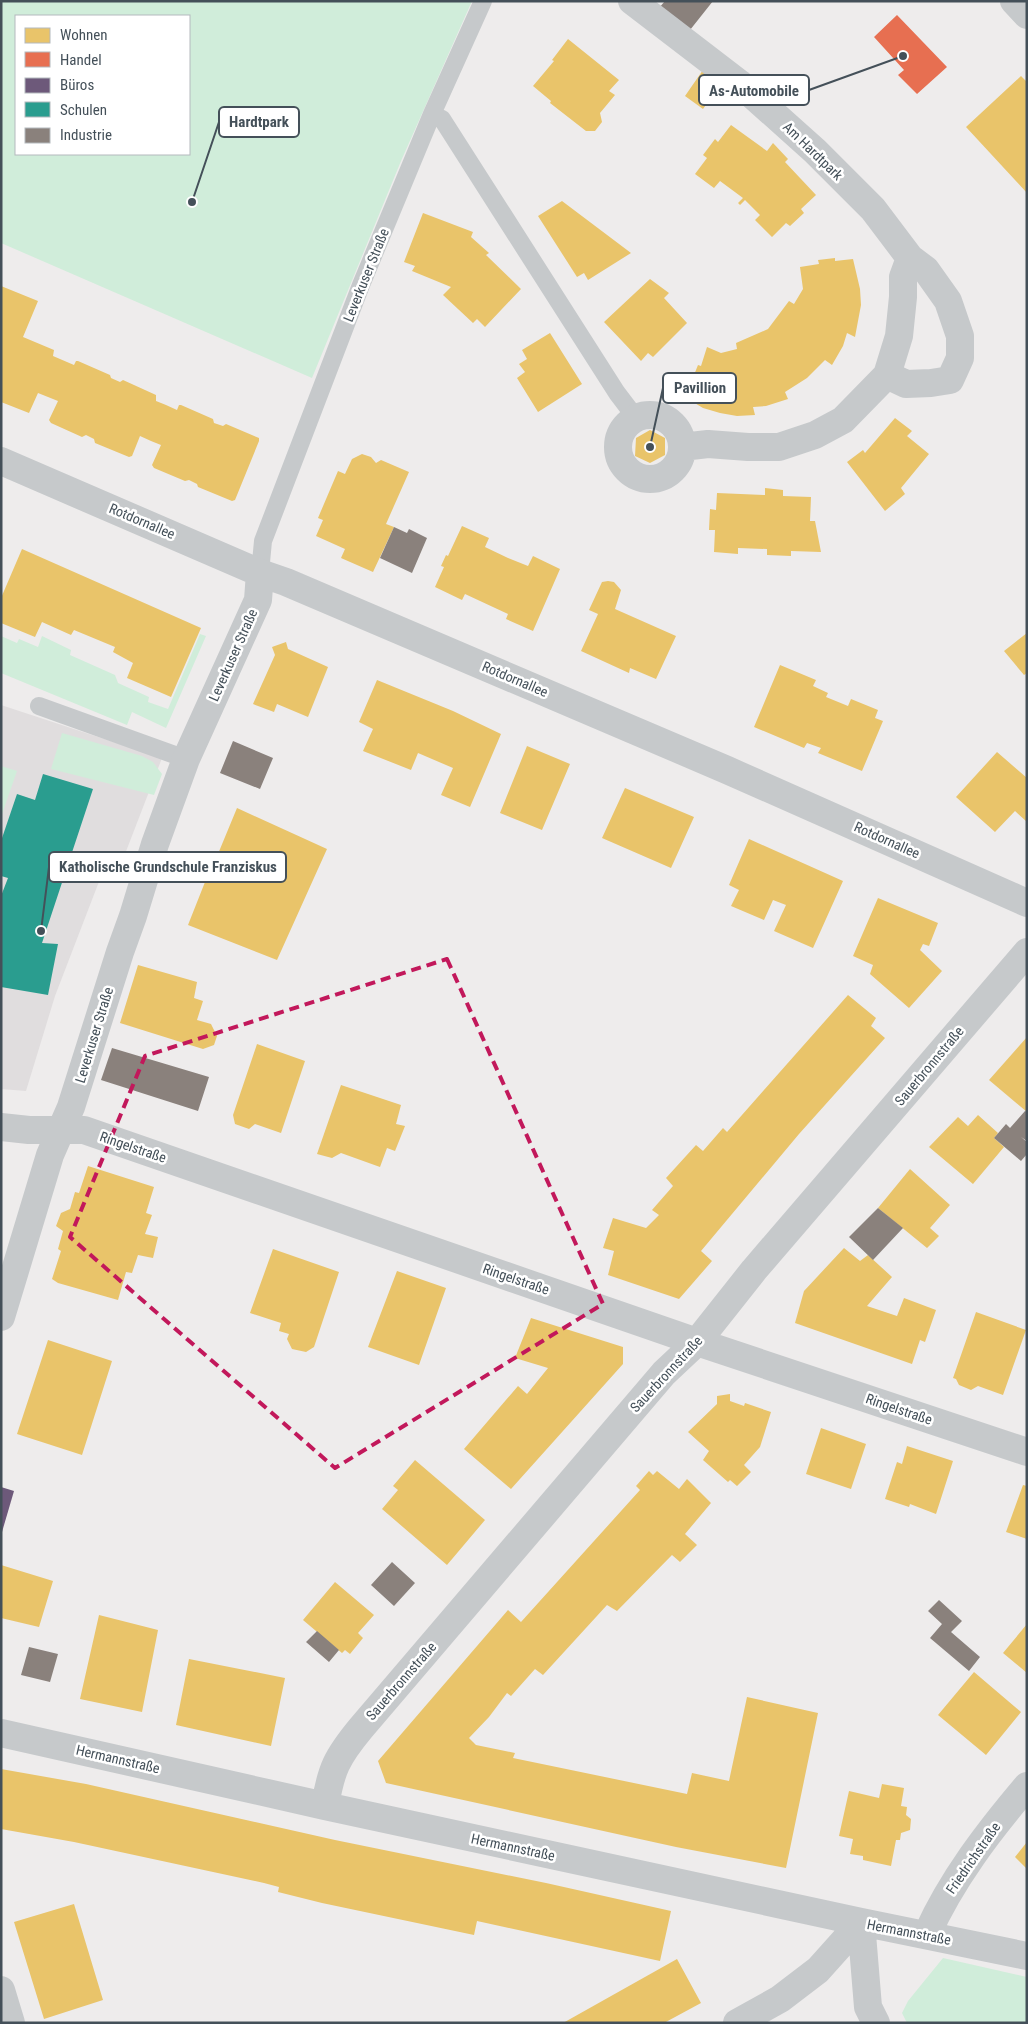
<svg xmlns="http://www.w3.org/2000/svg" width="1028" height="2024" viewBox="0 0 1028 2024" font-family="'Roboto Condensed',sans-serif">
<rect width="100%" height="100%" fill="#eeecec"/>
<path fill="#e0ddde" d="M1,705L162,758L120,867L105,866L55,996L26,1091L1,1089Z"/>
<path fill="#d0edda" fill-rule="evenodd" d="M1,1H472L401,161L312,378L1,243ZM16,16H189V154H16Z
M200,634L206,636L166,728L132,712L127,725L1,673V636L17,643L19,639L38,647L42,636L71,650L70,655L115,675L118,683L149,697L148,702L168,709Z
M62,733L142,756L153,762L162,774L154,795L51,769Z
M1,766L17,771L1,817Z
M943,1958L1027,1977V2023H907L902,2013L908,2001Z"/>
<path fill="#e9c46a" d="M568,39L619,80L609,91L615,95L600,113L602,122L595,131H586L550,103L551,101L533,86L554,61L552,60Z
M703,70L721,84L703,109L685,96Z
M1021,76L1027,82V193L966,127Z
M731,125L767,151L773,143L788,159L785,162L816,195L801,209L804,213L790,226L786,223L772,237L755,220L760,215L745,200L740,205L738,203L743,198L720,181L714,188L695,174L707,158L703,155L715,139L718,142Z
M562,201L631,253L588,280L584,273L577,277L538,216Z
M423,213L473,232L471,237L489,253L486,255L521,289L485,327L477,319L473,323L443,295L451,287L412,271L415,266L404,262Z
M835,258V261L853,259L860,289L861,305L855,337L847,333L843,346L832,365L825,360L807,378L785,392L788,399L766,406L753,407L755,415L737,416L720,413L703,408L688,399L694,381L692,380L698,365L701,366L707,347L721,353L737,349L736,343L768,329L789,301L794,304L803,289L800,267L819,264L818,260Z
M650,279L669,293L664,298L687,323L653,357L648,353L641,361L604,322Z
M1,286L38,301L23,337L54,350L53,356L74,365L76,361H78L110,375L111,378L120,382L123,380L156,395V401L166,405L177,410L179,405H181L213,419L214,423L223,426L226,424L259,438V441L235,500L232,501L198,487L197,484L189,480L185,481L154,468L152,465L161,445L151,441L140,436L132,456L129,457L95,443L94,439L86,435L82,437L51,423L49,420L58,401L38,393L29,413L1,402Z
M550,333L582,384L538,412L517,378L525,372L519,364L527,359L522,350Z
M895,418L912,431L907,436L929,454L901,488L905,494L885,511L847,462L863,450L865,453Z
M650,430L665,438V455L650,463L635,456L636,438Z
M362,454L371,457L376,463L381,460L409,472L386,524L394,527L373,572L341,558L345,549L316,536L323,520L318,518L338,471L345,474L352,459Z
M765,488L783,490V496L811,497L810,521H815L821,552L791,551V556L767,555V549L738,548V554L714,552L715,530H709L710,509L716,510L717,493L765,495Z
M462,526L489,538L485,547L508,558L528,566L533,556L560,569L533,631L506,619L508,614L465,594L462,600L435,587L444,567L441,566L446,555L448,556Z
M22,549L201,628L171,697L127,678L133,663L113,652L115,647L74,630L71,635L42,622L35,637L1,623V598Z
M608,581L614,582L621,590L615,609L676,636L656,679L630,668L629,673L581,651L598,614L589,610L602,582Z
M1027,633V673L1024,675L1004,651Z
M286,642L288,649L328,667L308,717L277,704L274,712L253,704L275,655L272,647Z
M780,665L816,680L813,686L828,693L826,697L848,706L851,699L878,710L875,718L883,721L862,771L818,753L821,748L807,743L804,748L754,727Z
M377,680L453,711L501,734L470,807L441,795L453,768L418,753L411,770L363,751L373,729L359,722Z
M527,746L570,764L542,830L500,813Z
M997,752L1027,778V822L1015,811L995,832L956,797Z
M625,788L694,817L671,868L602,838Z
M237,808L327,849L277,960L188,925L207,877L214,880L217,868L213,866Z
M749,839L843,881L813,948L774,931L786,905L773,900L764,920L731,906L739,890L729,885Z
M878,898L938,923L929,946L923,944L920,950L942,971L909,1008L870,974L873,965L853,956Z
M138,965L197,982L194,998L203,1001L197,1020L211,1024L217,1036L214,1045L203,1049L120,1023Z
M848,995L876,1018L871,1026L885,1038L799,1134L701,1251L712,1261L679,1299L608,1275L614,1251L603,1248L613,1218L646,1228L659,1215L652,1210L673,1186L666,1178L696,1145L703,1151L723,1128L727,1132Z
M1027,1037V1112L989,1080Z
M257,1044L305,1061L281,1133L255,1124L249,1129L235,1124L233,1115Z
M341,1085L401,1105L396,1124L405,1126L395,1151L387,1148L380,1167L341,1153L332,1158L317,1154Z
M978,1115L998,1133L994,1138L1004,1147L973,1184L929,1147L958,1117L968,1126Z
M88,1166L154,1187L146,1213L152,1215L145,1234L158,1237L153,1258L138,1255L132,1273L126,1272L118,1300L58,1283L52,1279L61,1251L58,1249L63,1231L56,1226L61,1213L70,1209L75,1192L79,1193Z
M910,1169L950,1205L930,1228L939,1236L927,1248L878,1208Z
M844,1248L860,1261L868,1255L892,1277L867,1306L897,1316L904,1298L936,1310L925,1342L920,1340L912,1364L795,1323L804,1291Z
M273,1249L339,1272L314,1347L306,1352L292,1349L287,1339L289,1334L279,1331L281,1323L250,1313Z
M397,1271L446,1288L419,1365L368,1347Z
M976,1312L1026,1330L1003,1395L978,1386L971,1390L959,1385L956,1379L953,1378Z
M531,1318L623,1347V1364L511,1489L464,1449L518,1386L527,1394L548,1368L515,1358Z
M48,1340L112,1361L82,1455L17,1434Z
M730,1394V1401L744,1406L745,1403L771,1412L760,1447L744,1465L751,1472L737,1486L730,1480L728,1482L703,1460L709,1451L688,1432L717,1404V1396Z
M821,1428L866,1444L851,1489L806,1474Z
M907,1446L953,1461L936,1514L910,1504L909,1507L885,1499L897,1462L902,1464Z
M415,1460L485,1520L447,1565L382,1509L398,1490L393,1486Z
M649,1471L653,1475L657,1471L679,1489L687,1479L711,1503L685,1534L697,1545L680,1562L672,1555L617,1611L607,1605L543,1675L535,1669L511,1696L507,1693L489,1717L469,1738L476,1745L515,1753L513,1758L687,1794L692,1773L729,1781L747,1697L818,1713L786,1868L676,1847L386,1783L378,1761L508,1610L521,1622L640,1490L636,1486Z
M1023,1485L1027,1486V1539L1006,1532Z
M1,1565L53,1581L39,1627L1,1618Z
M335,1582L374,1615L358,1633L363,1638L350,1654L345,1650L342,1653L303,1620Z
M99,1615L158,1630L142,1712L80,1699Z
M1027,1624V1673L1003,1653Z
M189,1659L285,1678L271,1746L176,1725Z
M974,1672L1021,1712L986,1755L938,1715Z
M1,1769L86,1784L335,1840L546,1883L671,1911L660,1961L477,1921L474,1935L322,1903L278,1892L279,1887L264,1883L74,1842L1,1829Z
M882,1784L904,1788L901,1806L907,1807L906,1815L911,1819L910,1830L901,1833L900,1840H896L891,1866L863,1860V1856L850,1854L853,1839L839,1836L849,1791L879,1798Z
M1027,1842V1869L1015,1857Z
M74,1904L103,2000L44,2019L14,1922Z
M677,1959L701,2003L664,2023H563Z"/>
<path fill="#e76f51" d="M897,15L947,67L917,94L898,75L904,70L874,37Z"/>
<path fill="#6d597a" d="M1,1487L14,1491L2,1532H1Z"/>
<path fill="#2a9d8f" d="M43,774L93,789L42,943L58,944L48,995L1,987V896L8,878L1,876V841L17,794L35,800Z"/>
<path fill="#8a817c" d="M665,1H713L690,30L659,8Z
M394,527L407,533L409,529L427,538L412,573L380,558Z
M233,741L273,758L260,789L220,773Z
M112,1048L209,1077L198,1111L101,1080Z
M1025,1111L1027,1112V1141L1021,1137L1027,1142V1154L1021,1161L994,1138L1006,1124L1010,1128Z
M878,1208L903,1228L873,1260L849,1237Z
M392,1562L415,1583L394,1606L371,1585Z
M939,1600L962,1621L951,1632L980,1657L969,1671L930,1638L942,1624L928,1611Z
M317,1631L339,1650L329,1662L306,1642Z
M29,1647L58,1654L50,1682L21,1675Z"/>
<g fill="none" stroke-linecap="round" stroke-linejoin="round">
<path stroke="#c6c9cb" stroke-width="18" d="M432,114L442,119L617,393L636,418
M260,573L263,541L361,285L432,114L483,1
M39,706L186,759"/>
<path stroke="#c6c9cb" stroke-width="28" d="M632,1L739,83L815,151L873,209L910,258L903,277V297L899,336L887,375L843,420L815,435L779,447H748L708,444L682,447
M1014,1L1027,15
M887,375L906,384L931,383L950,380L960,358V336L948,301L926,270L910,258
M618 447a32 32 0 1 1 64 0a32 32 0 1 1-64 0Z
M1,461L260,573L286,582L727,770L1027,903
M1,1127L29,1130H84L697,1342L1027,1452
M1,1317L50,1155L71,1107L120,952L133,916L155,844L186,759L258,600L260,573
M1,1733L325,1806L861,1922L1027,1956
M325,1806C331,1769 337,1757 361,1728L664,1373L697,1342L754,1270L1027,952
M861,1922L868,2007L876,2023
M927,1934C952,1879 988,1832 1027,1786
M1,1990L11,2023
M737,2023L780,1999L818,1970L861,1922"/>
</g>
<path fill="none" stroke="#c2185b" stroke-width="4" stroke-dasharray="10 6" stroke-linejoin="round" d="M447,959L603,1304L335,1468L70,1237L145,1056Z"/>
<g text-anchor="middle" stroke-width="5" stroke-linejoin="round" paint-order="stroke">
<g font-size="14" fill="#445059" stroke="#fff">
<text transform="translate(813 151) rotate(44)" y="5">Am Hardtpark</text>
<text transform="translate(366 275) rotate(-68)" y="5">Leverkuser Straße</text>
<text transform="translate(142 521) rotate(23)" y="5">Rotdornallee</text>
<text transform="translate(233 655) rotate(-66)" y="5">Leverkuser Straße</text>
<text transform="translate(515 679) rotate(23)" y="5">Rotdornallee</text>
<text transform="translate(887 840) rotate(24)" y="5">Rotdornallee</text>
<text transform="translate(94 1035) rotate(-73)" y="5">Leverkuser Straße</text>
<text transform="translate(929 1066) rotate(-50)" y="5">Sauerbronnstraße</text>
<text transform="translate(133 1147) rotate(19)" y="5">Ringelstraße</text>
<text transform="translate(516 1279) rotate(19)" y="5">Ringelstraße</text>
<text transform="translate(666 1374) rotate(-47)" y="5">Sauerbronnstraße</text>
<text transform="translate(899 1409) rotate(19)" y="5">Ringelstraße</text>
<text transform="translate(401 1681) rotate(-49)" y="5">Sauerbronnstraße</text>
<text transform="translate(118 1759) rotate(13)" y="5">Hermannstraße</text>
<text transform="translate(513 1847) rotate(12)" y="5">Hermannstraße</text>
<text transform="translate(973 1858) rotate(-55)" y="5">Friedrichstraße</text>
<text transform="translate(909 1932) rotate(11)" y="5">Hermannstraße</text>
</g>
</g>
<path fill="none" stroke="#445059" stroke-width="2" d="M903 56L809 90M192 202L219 122M650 447L663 388M41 931L49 867"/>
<g fill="#445059" stroke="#fff" stroke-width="2">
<circle cx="903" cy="56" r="5"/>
<circle cx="192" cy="202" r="5"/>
<circle cx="650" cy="447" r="5"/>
<circle cx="41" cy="931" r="5"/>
</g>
<g fill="#fff" stroke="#445059" stroke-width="2">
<rect x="699" y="75" width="110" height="30" rx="5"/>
<rect x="219" y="107" width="80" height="30" rx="5"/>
<rect x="663" y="373" width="73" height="30" rx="5"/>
<rect x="49" y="852" width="237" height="30" rx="5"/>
</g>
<g font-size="15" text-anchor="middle" font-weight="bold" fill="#445059">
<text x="754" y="96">As-Automobile</text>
<text x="259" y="127">Hardtpark</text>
<text x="700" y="393">Pavillion</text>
<text x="168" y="872">Katholische Grundschule Franziskus</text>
</g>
<rect width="1028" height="2024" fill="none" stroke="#445059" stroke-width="5"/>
<rect x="15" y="15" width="175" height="140" fill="#ffffff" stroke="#b4b9bd"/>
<rect x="25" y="28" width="25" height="15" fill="#e9c46a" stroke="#b4b9bd"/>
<text x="60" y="40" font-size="15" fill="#445059">Wohnen</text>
<rect x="25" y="52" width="25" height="15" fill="#e76f51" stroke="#b4b9bd"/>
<text x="60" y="65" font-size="15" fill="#445059">Handel</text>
<rect x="25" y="78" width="25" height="15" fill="#6d597a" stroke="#b4b9bd"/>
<text x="60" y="90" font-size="15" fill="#445059">Büros</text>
<rect x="25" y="102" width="25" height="15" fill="#2a9d8f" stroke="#b4b9bd"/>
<text x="60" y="115" font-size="15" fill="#445059">Schulen</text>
<rect x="25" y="128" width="25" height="15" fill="#8a817c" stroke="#b4b9bd"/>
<text x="60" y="140" font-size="15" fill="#445059">Industrie</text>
</svg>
